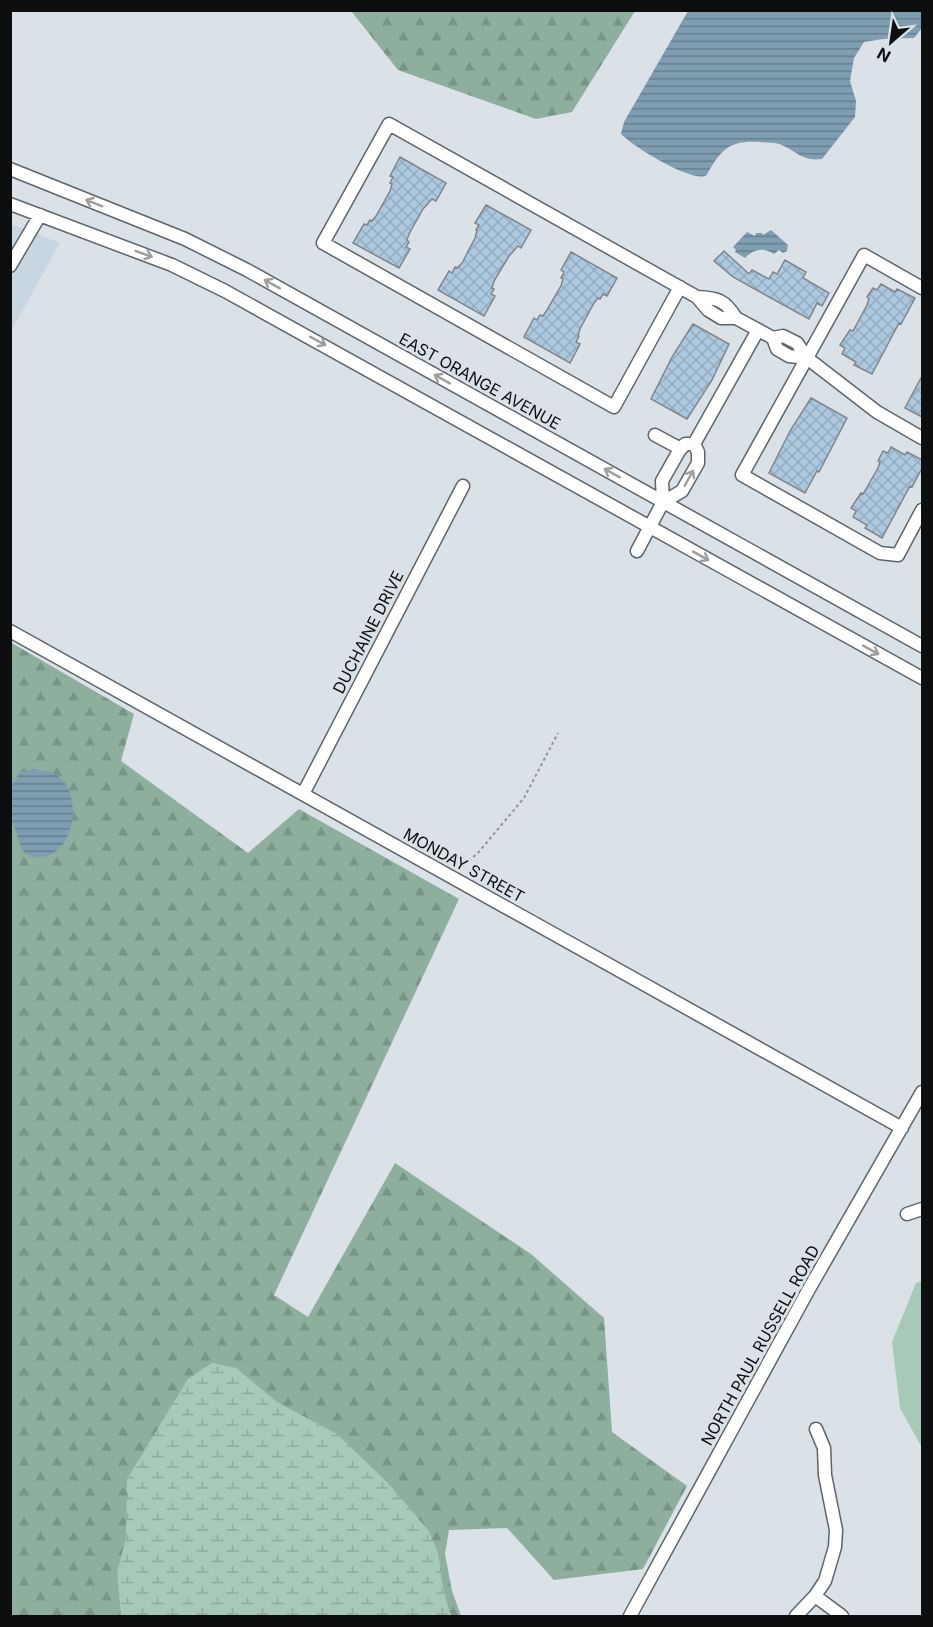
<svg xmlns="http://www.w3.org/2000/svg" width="933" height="1627" viewBox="0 0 933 1627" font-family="Inter,sans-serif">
<defs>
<pattern id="forest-firs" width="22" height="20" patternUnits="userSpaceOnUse" patternTransform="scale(1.5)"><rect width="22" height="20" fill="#8eaf9e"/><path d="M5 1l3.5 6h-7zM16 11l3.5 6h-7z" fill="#799587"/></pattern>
<pattern id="wetland-marsh" width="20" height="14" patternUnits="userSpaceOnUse" patternTransform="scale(1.5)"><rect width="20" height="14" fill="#a7c9b7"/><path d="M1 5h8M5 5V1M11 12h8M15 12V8" fill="none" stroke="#8fab9c"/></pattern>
<pattern id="water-rules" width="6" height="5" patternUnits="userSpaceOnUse" patternTransform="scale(1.5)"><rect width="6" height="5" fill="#7f9eb1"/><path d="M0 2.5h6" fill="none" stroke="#667f8f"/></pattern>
<pattern id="building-cross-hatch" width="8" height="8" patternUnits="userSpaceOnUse" patternTransform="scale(1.5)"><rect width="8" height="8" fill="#acc8df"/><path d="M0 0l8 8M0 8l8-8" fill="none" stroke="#93abbe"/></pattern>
</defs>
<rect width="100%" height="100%" fill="#dae1e7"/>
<path fill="#c8d6e1" d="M13,225L60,243L11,331L10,229Z"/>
<path fill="#a7c9b7" d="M922,1281V1448L900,1408L892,1342L916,1283Z"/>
<path fill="url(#forest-firs)" d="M351,11H635L572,112L536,119L398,70Z
M10,642L134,714L121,761L248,853L299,809L459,899L274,1295L308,1317L395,1163L531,1254L604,1318L612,1432L687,1486L643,1569L554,1580L507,1528L449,1530L445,1554L452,1591L461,1616H11Z"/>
<path fill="url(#wetland-marsh)" d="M212,1363L236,1368L277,1402L337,1434L388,1483L428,1530L438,1552L442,1582L449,1611L452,1616H121L117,1572L126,1538L127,1479L188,1379Z"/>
<path fill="url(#water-rules)" d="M688,11H922V28L914,38L883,39L864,42L854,58L850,81L856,101L855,117L822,159C802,162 796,150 779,144C773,142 766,143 760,142C728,140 721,150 706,176C688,181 634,147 621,134L624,122Z
M771,230L788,245L787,251L783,253L779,250L774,254C763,247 754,249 745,258L735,252L736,250L733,247L747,232L755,236L756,233H762L763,235Z
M35,769C40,771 48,771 53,773C87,789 75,863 34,857C30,857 25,853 22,850L12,820L11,786L20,772Z"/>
<path fill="url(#building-cross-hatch)" stroke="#7f868b" stroke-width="1.5" d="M400,157L446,183L436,201L432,199L423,209L409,234L407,240L409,242L406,247L410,249L399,268L353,243L364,224L367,225L370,220L372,221L376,216L390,191L392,184L390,183L393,177L390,176Z
M486,205L531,230L521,248L518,246L509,256L494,281L492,288L494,289L491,294L495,296L484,316L438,290L449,271L452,273L455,267L457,268L462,263L475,238L477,231L476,230L479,225L475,223Z
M724,251L749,274L752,270L769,279L773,272L777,274L785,260L806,272L803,278L829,293L822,306L817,303L809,319L733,277L714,261Z
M571,252L617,278L607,296L603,294L600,299L598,298L594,303L580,329L578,335L579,336L576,342L580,344L570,363L524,337L534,318L537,320L540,315L543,316L547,310L561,286L563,279L561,278L564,272L561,270Z
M881,284L895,292L897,289L915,298L901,324L899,323L872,374L854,365L856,362L842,354L845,348L840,345L850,330L853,331L867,305L869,299L867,297L873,288L877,290Z
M693,324L729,344L712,380L687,419L651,399L672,357Z
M922,376V417L905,408Z
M811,398L847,418L819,472L817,471L805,493L769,473L790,431Z
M891,447L905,455L907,452L922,460V468L912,487L910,486L882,538L865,528L867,525L853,517L856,511L851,508L861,493L863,494L878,468L880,462L878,461L883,451L888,453Z"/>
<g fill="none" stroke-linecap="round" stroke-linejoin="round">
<defs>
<path id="minor" d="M10,169L185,239L247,270L922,646
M10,204L172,265L225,291L922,678
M10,266L40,215
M680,287L614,407L323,243L389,124L697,297L708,310L721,318H736L773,338L777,349L789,356L807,358
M922,288L864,255L742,475L880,553L898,555L922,510
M697,297C718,298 725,300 736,318
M773,338L783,336L797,343L807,358L877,412L922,438
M655,435L681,449
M694,444L758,330
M663,502L662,481L679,451L685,444H694
M637,551L663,502L682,491L698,463V452L694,444
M10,631L902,1128
M303,794L463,486
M907,1214L922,1209
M815,1596L842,1616
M630,1616L809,1289L922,1092
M796,1616L815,1596L825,1581L835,1547L836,1530L825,1475L824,1448L816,1429"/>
</defs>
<use href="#minor" stroke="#5e656a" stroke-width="15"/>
<path stroke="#8f9499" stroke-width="2" stroke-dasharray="3 3" stroke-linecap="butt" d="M459,868L477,854L524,798L558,733"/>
<use href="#minor" stroke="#fff" stroke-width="12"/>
</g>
<defs><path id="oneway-shaft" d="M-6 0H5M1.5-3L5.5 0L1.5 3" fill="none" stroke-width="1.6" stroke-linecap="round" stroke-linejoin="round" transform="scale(1.5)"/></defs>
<g stroke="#9e9f9f">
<use href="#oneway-shaft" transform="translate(94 203) rotate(-158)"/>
<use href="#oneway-shaft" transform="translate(144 254) rotate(21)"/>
<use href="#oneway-shaft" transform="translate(272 284) rotate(-151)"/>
<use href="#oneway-shaft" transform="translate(318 341) rotate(29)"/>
<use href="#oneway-shaft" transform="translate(442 379) rotate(-151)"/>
<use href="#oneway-shaft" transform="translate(612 473) rotate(-151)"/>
<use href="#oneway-shaft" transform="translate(689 478) rotate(-61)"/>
<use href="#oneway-shaft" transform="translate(701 556) rotate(29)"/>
<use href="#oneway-shaft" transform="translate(871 650) rotate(29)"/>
</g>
<g text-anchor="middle" stroke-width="6" stroke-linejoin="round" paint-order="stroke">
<g font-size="16" fill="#0c0e10" stroke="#dae1e7">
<text transform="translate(480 381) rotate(29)" y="6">EAST ORANGE AVENUE</text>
<text transform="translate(368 632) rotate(-63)" y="6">DUCHAINE DRIVE</text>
<text transform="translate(464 865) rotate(29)" y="6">MONDAY STREET</text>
<text transform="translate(760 1345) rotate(-61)" y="6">NORTH PAUL RUSSELL ROAD</text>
</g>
</g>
<rect width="933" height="1627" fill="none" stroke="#0c0e10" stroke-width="24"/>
<g transform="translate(891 42) rotate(209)" stroke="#dae1e7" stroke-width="4.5" paint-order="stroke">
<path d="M0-4.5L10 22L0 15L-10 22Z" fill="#0c0e10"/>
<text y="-9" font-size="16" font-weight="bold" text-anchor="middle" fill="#0c0e10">N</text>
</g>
</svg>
